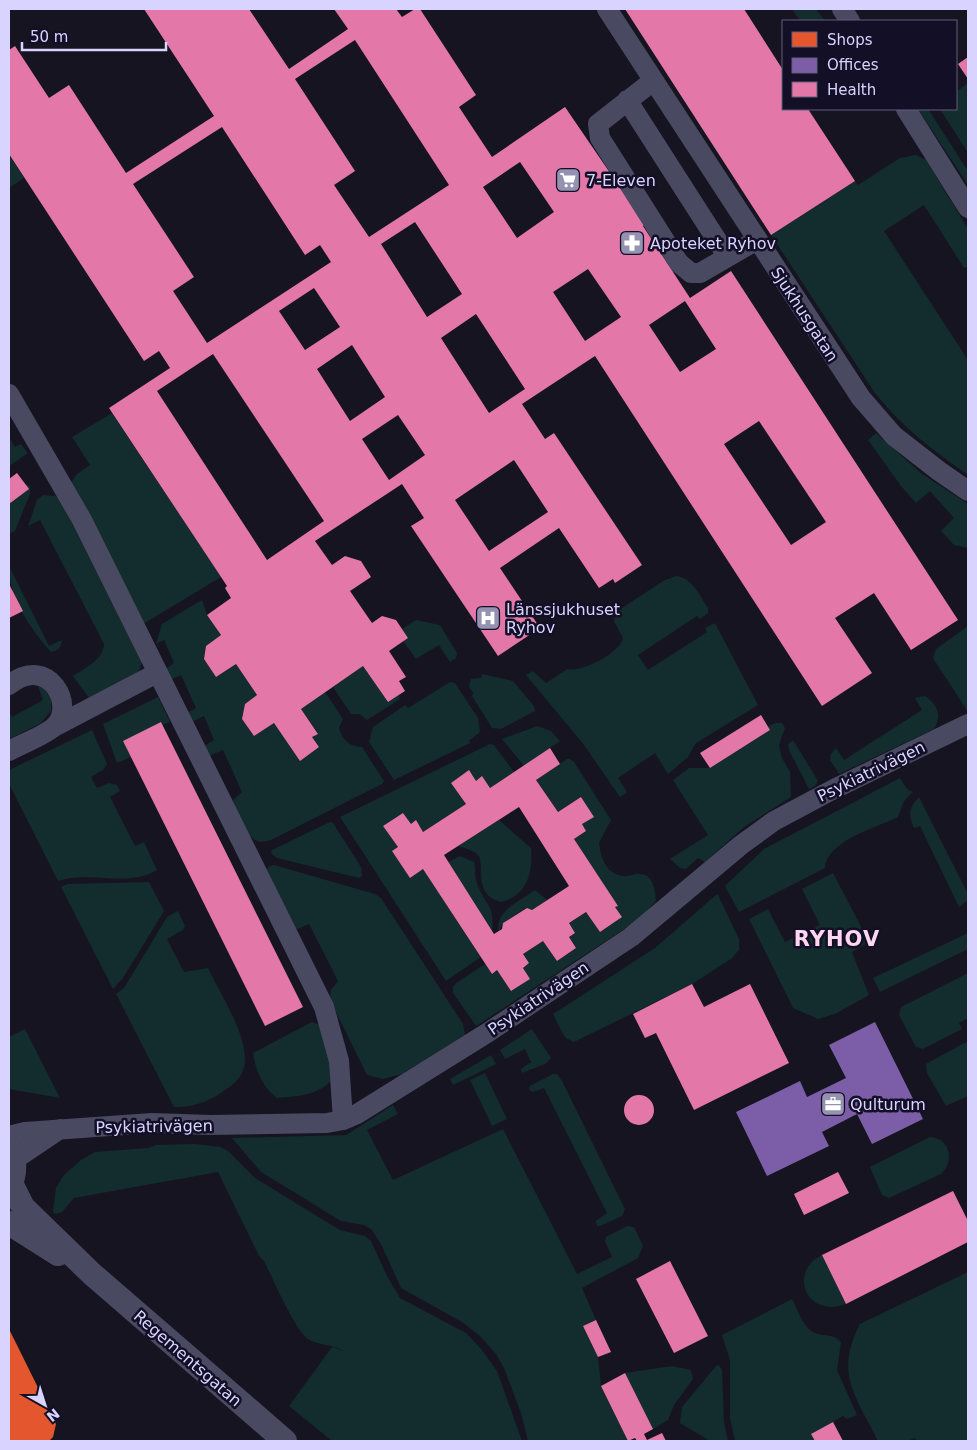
<svg xmlns="http://www.w3.org/2000/svg" width="977" height="1450" viewBox="0 0 977 1450" font-family="'DejaVu Sans',sans-serif">
<rect width="100%" height="100%" fill="#161421"/>
<path fill="#132c2d" d="M792,9H816L825,21H800Z
M968,83V153L940,109H956V92Z
M918,109H928L968,171V185Z
M9,154L24,178L9,188Z
M916,155L926,160L968,229V266L964,268L924,205L884,231L968,360V475C930,448 904,429 875,393L771,235L855,181L858,185L900,158Z
M112,413L221,577L145,623H140L70,484L77,474L90,465L72,437Z
M876,433L921,473L968,504V548L954,545L941,531L954,518L930,491L916,503L901,486L868,440Z
M9,437L15,447L21,444L28,453L9,466Z
M25,484L30,486V494L15,531L9,534V504L28,489Z
M43,495L56,496L61,501L143,656L140,669L135,676L89,698L73,676C85,668 103,660 104,644L40,520L28,526L37,500Z
M9,566L49,646L62,640C61,647 59,650 51,652C30,628 9,599 9,566Z
M676,576C693,578 699,595 708,608V613L700,619L697,616L638,655L648,670L707,632L705,628L715,623L758,705L696,743L688,757L668,774L655,753L618,778L627,792L620,797L584,745L526,675L533,671L546,683L567,669C581,673 620,653 623,638L614,621L616,612L663,581Z
M202,600L207,615L221,635L206,646L204,659L216,677L236,664L257,695L245,704L242,719L254,736L274,723L300,760L319,747L312,737L318,733L301,709L325,692L343,719L339,728C343,741 349,746 362,747L384,781L382,784L273,839C269,841 262,843 257,841C248,838 235,810 233,800L242,792L223,750L209,756L204,746L214,740L204,716L191,722L187,713L196,708L181,675L170,680L164,670L174,663L164,640L156,644L162,624Z
M416,620L440,625L457,653L456,658L450,662L439,645L416,659L403,641L408,638L402,629Z
M968,626V712L933,658L936,649Z
M363,666L388,702L399,695L400,699L367,720L359,714H351L333,687Z
M482,674L513,681L534,706L535,711L501,729L492,728L472,696L473,693L469,686L471,679L481,678Z
M450,682L455,683L478,718L480,732L469,741L470,743L394,780L369,742L373,727L405,705L408,708Z
M38,686L43,688L51,698V711L41,723L9,739V711L12,717L43,700Z
M925,696C938,705 942,716 934,729L839,774L830,760L831,754L836,748L844,760L922,710L915,698Z
M158,697L170,722L163,725L161,722L131,757L117,763L103,724Z
M776,723H782L785,728L779,745L782,758L790,772L791,797L744,827L705,862L698,858L686,869L680,868L670,859L708,835L673,780L689,768H710L770,730L768,726Z
M537,726L551,731L560,741L524,766L502,739Z
M92,730L107,764L103,770L91,777L97,788L109,783L117,785L120,791L110,797L135,846L144,842L157,870C128,888 90,870 58,881L9,784V770Z
M793,740L818,781L815,786L809,789L789,750L788,744Z
M490,744L494,745L514,772L490,788L482,777L476,781L469,771L451,783L466,804L423,832L416,821L411,824L403,813L383,826L398,847L410,877L423,869L481,957L446,981L340,817Z
M567,759H570L574,762L611,820L599,843C601,858 606,874 623,876C627,877 631,875 635,874C652,872 655,886 656,901L638,920L476,1026L453,993V987L456,983L485,964L492,974L497,970L511,991L530,979L523,968L529,963L523,954L543,941L557,961L576,948L569,937L575,933L569,923L586,912L600,932L622,917L615,907L617,906L574,839L586,831L582,824L593,816L581,797L558,812L536,780Z
M900,778L907,789L913,792L904,801L898,817C876,828 826,841 825,868L739,912L725,886L764,849Z
M919,797L968,894V900L959,907L920,826L914,828C908,815 909,807 919,797Z
M499,820L531,848C533,872 528,896 500,902C471,893 487,864 477,854C472,850 464,848 458,846Z
M330,822L333,823L361,867L362,876L359,878L277,858L271,853L272,850Z
M460,856L474,862C476,870 474,877 478,886C486,906 495,905 492,931L448,862Z
M274,865L375,894L381,898L463,1024L465,1035L402,1074L383,1079L367,1075L330,1000L331,990L338,981L309,924L295,930L267,870L269,866Z
M833,873L869,942L852,952L869,995L835,1014L818,1019L793,1008L749,919L768,909L785,942L820,925L802,889Z
M149,882L164,911L123,978L113,989L61,887L67,884Z
M535,890L547,900L532,910L526,908L503,923L499,931C494,911 522,900 535,890Z
M716,895H718L739,939V950L731,959L692,984L574,1042L566,1038L562,1032L553,1014L655,948Z
M178,911L185,926L183,930L167,939L184,972L208,968C220,994 257,1048 241,1075C236,1083 228,1088 221,1093C207,1102 191,1108 174,1107L116,994L124,988L167,917Z
M968,933V949L880,992L873,978Z
M968,973V1018L959,1023L962,1029L923,1049L916,1047L899,1015L901,1007Z
M312,1022L318,1024L332,1047V1080C317,1096 298,1096 277,1098C263,1088 255,1069 253,1053Z
M25,1029L60,1098L9,1089V1037Z
M532,1029L551,1058L545,1064L522,1073L521,1069L531,1062L525,1049L505,1059L500,1050Z
M968,1041V1096L946,1106L927,1073L926,1064Z
M491,1055L496,1064L453,1085L450,1079Z
M485,1073L507,1119L492,1126L470,1080Z
M553,1074H557L562,1081L625,1209L622,1216L600,1226H597L596,1221L607,1213L544,1088L533,1092L529,1090L530,1086Z
M393,1105L398,1114L367,1130L393,1180L503,1129L577,1274L612,1257L605,1241L606,1237L627,1226L634,1227L643,1246L638,1258L582,1288L596,1320L583,1326L598,1357L601,1386L628,1441H528L521,1413L504,1368L496,1354L481,1337L462,1322L401,1288L381,1244L372,1230L364,1225L341,1221L261,1172L232,1138L346,1135Z
M930,1137C950,1138 955,1161 941,1174L889,1198L882,1195L870,1167Z
M195,1144L220,1147L228,1151L255,1178L340,1230L365,1236L371,1241L387,1276L400,1298L466,1333L482,1350L497,1371L522,1441H332L289,1406L332,1347L344,1351C333,1344 319,1346 308,1339C296,1332 272,1277 264,1261L259,1256L218,1172L74,1198L62,1212L56,1214L53,1212L56,1188L64,1175L81,1160L95,1152L148,1148L156,1145Z
M822,1255L846,1304C807,1319 787,1272 822,1255Z
M968,1272V1441H918L914,1438L908,1441H878C856,1396 834,1374 860,1324Z
M792,1299C798,1310 803,1328 815,1333C826,1337 832,1333 841,1342L837,1370L857,1415L847,1419L843,1416L812,1434L815,1441H735L730,1418V1360L722,1335Z
M719,1365L722,1370L724,1422L728,1441H710L680,1423L682,1407L716,1366Z
M672,1366L691,1370L693,1379L674,1405L668,1420L653,1429L625,1373Z"/>
<path fill="#e4572e" d="M9,1329L56,1424L53,1437L49,1441H9Z"/>
<path fill="#7b5ea7" d="M875,1022L923,1119L872,1144L857,1114L822,1132L829,1146L767,1176L736,1112L800,1081L807,1097L846,1078L829,1045Z"/>
<path fill="#e377a8" fill-rule="evenodd" d="M144,9H249L289,69L348,29L334,9H396L402,17L415,9H420L476,95L459,107L492,157L565,107L645,224L643,226L690,298L731,271L958,620L911,650L874,593L835,618L872,673L822,706L595,356L522,404L545,439L554,433L642,565L615,583L613,579L599,588L559,528L500,568L540,628L498,656L411,526L424,518L402,484L315,541L332,565L345,556L361,561L371,577L350,591L372,623L382,616L396,620L408,638L389,651L406,677L399,681L405,691L388,702L363,666L301,709L318,734L312,737L319,747L300,761L274,723L254,736L242,719L245,704L257,695L236,664L216,677L204,659L206,646L221,635L207,615L231,598L225,588L227,586L109,408L170,368L159,351L144,361L9,154V50L15,46L49,98L69,85L126,173L214,116ZM355,40L449,185L369,237L334,185L355,171L295,79ZM222,127L305,255L320,245L331,262L207,343L173,291L194,277L133,184ZM520,162L554,212L517,238L483,187ZM415,222L462,294L427,317L381,244ZM588,269L621,317L585,341L553,292ZM314,288L340,327L305,350L279,311ZM685,301L716,349L680,372L649,325ZM476,314L525,389L489,413L441,338ZM352,345L385,397L350,421L317,369ZM213,354L324,521L267,560L157,391ZM398,415L425,455L389,480L362,439ZM759,421L826,522L791,545L724,444ZM514,460L548,512L489,551L455,500Z
M625,9H744L783,70V109H808L855,181L771,235Z
M968,57V79L958,64Z
M17,473L29,489L9,504V479Z
M9,584L23,611L9,618Z
M761,715L770,730L710,768L700,753Z
M161,722L303,1007L265,1026L123,741Z
M550,748L560,764L536,780L558,812L581,797L594,817L582,824L586,831L574,839L618,906L615,907L622,917L600,932L586,912L569,923L575,933L569,937L576,948L557,961L543,941L523,954L529,963L523,968L530,979L511,991L497,970L492,974L423,869L410,878L392,851L398,847L383,826L403,813L411,824L416,820L423,832L466,804L451,783L469,770L476,781L482,776L490,788ZM519,807L569,886L532,910L527,908L503,923L502,929L494,934L444,855Z
M692,984L704,1007L750,984L789,1063L694,1110L656,1033L645,1038L633,1014Z
M624 1110a15 15 0 1 1 30 0a15 15 0 1 1-30 0Z
M838,1172L849,1193L804,1215L794,1194Z
M953,1191L968,1221V1242L846,1304L822,1255Z
M670,1261L708,1336L674,1353L636,1279Z
M596,1320L611,1352L598,1357L583,1326Z
M625,1373L653,1429L644,1434L647,1440L662,1433L666,1441H637L635,1438L628,1441L601,1386Z
M833,1422L843,1441H815L811,1434Z"/>
<g fill="none" stroke-linecap="round" stroke-linejoin="round">
<path stroke="#4a4962" stroke-width="20" d="M607,9L861,398L894,436L939,471L968,491
M842,9L850,21
M653,81L598,124L600,138L679,263L691,273H700L757,240
M627,100L727,256
M906,109L968,208
M9,394L82,520L324,1007L339,1061L343,1120
M9,685C49,653 77,707 54,727C42,737 23,743 9,751
M54,727L157,673
M9,1136L25,1132L152,1123L210,1125L327,1123L343,1120L357,1114L487,1033L631,937L741,845L774,821L834,789L968,724
M14,1160L60,1129"/>
<path stroke="#4a4962" stroke-width="24" d="M9,1148C16,1160 16,1175 9,1186
M11,1183L23,1207L92,1274L285,1441
M9,1223L58,1254"/>
</g>
<defs>
<symbol id="supermarket-square" viewBox="-11 -11 22 22"><rect x="-9" y="-9" width="18" height="18" rx="4" fill="#9591b1" stroke="#130f26"/><path d="M-6-5.5h2.5l.6 2H6L4.5 2H-2.5L-4.4-4H-6ZM-1.5 3.2a1.3 1.3 0 1 0 .1 0ZM3 3.2a1.3 1.3 0 1 0 .1 0Z" fill="#fff"/></symbol>
<symbol id="pharmacy-square" viewBox="-11 -11 22 22"><rect x="-9" y="-9" width="18" height="18" rx="4" fill="#9591b1" stroke="#130f26"/><path d="M-2-6h4v4h4v4h-4v4h-4v-4h-4v-4h4Z" fill="#fff"/></symbol>
<symbol id="hospital-square" viewBox="-11 -11 22 22"><rect x="-9" y="-9" width="18" height="18" rx="4" fill="#9591b1" stroke="#130f26"/><path d="M-5-5h3v3.5h4V-5h3V5h-3V1.5h-4V5h-3Z" fill="#fff"/></symbol>
<symbol id="office-square" viewBox="-11 -11 22 22"><rect x="-9" y="-9" width="18" height="18" rx="4" fill="#9591b1" stroke="#130f26"/><path d="M-6-3h4V-5.5h4V-3h4V5H-6ZM-1-4.5V-3h2v-1.5ZM-6 0V1H6V0Z" fill="#fff"/></symbol>
</defs>
<g fill-rule="evenodd">
<use href="#supermarket-square" x="554" y="166" width="28" height="28"/>
<use href="#pharmacy-square" x="618" y="229" width="28" height="28"/>
<use href="#hospital-square" x="474" y="604" width="28" height="28"/>
<use href="#office-square" x="819" y="1090" width="28" height="28"/>
</g>
<g text-anchor="middle" stroke-width="5" stroke-linejoin="round" paint-order="stroke">
<g font-size="16" fill="#d9d4ff" stroke="#130f26" text-anchor="start">
<text x="586" y="186">7-Eleven</text>
<text x="650" y="249">Apoteket Ryhov</text>
<text x="506" y="615">Länssjukhuset<tspan x="506" dy="18">Ryhov</tspan></text>
<text x="850" y="1110">Qulturum</text>
</g>
<g font-size="16" fill="#d9d4ff" stroke="#130f26">
<text transform="translate(805 314) rotate(57)" y="6">Sjukhusgatan</text>
<text transform="translate(871 771) rotate(-26)" y="6">Psykiatrivägen</text>
<text transform="translate(538 998) rotate(-34)" y="6">Psykiatrivägen</text>
<text transform="translate(154 1126) rotate(-1)" y="6">Psykiatrivägen</text>
<text transform="translate(188 1358) rotate(41)" y="6">Regementsgatan</text>
</g>
<g font-size="21" font-weight="bold" letter-spacing="1" fill="#ffd6f0" stroke="#130f26">
<text x="837" y="946">RYHOV</text>
</g>
</g>
<rect width="977" height="1450" fill="none" stroke="#d9d4ff" stroke-width="20"/>
<rect x="782" y="20" width="175" height="90" fill="#130f26" stroke="#625e7d"/>
<rect x="792" y="32" width="25" height="15" fill="#e4572e" stroke="#625e7d"/>
<text x="827" y="45" font-size="15" fill="#d9d4ff">Shops</text>
<rect x="792" y="58" width="25" height="15" fill="#7b5ea7" stroke="#625e7d"/>
<text x="827" y="70" font-size="15" fill="#d9d4ff">Offices</text>
<rect x="792" y="82" width="25" height="15" fill="#e377a8" stroke="#625e7d"/>
<text x="827" y="95" font-size="15" fill="#d9d4ff">Health</text>
<g transform="translate(45 1405) rotate(141)" stroke="#130f26" stroke-width="4" paint-order="stroke">
<path d="M0-4L9 19L0 12L-9 19Z" fill="#d9d4ff"/>
<text y="-8" font-size="14" font-weight="bold" text-anchor="middle" fill="#d9d4ff">N</text>
</g>
<path d="M22 42v8h144v-8" fill="none" stroke="#d9d4ff" stroke-width="2.5"/>
<text x="30" y="42" font-size="15" fill="#d9d4ff" stroke="#130f26" stroke-width="4" paint-order="stroke">50 m</text>
</svg>
